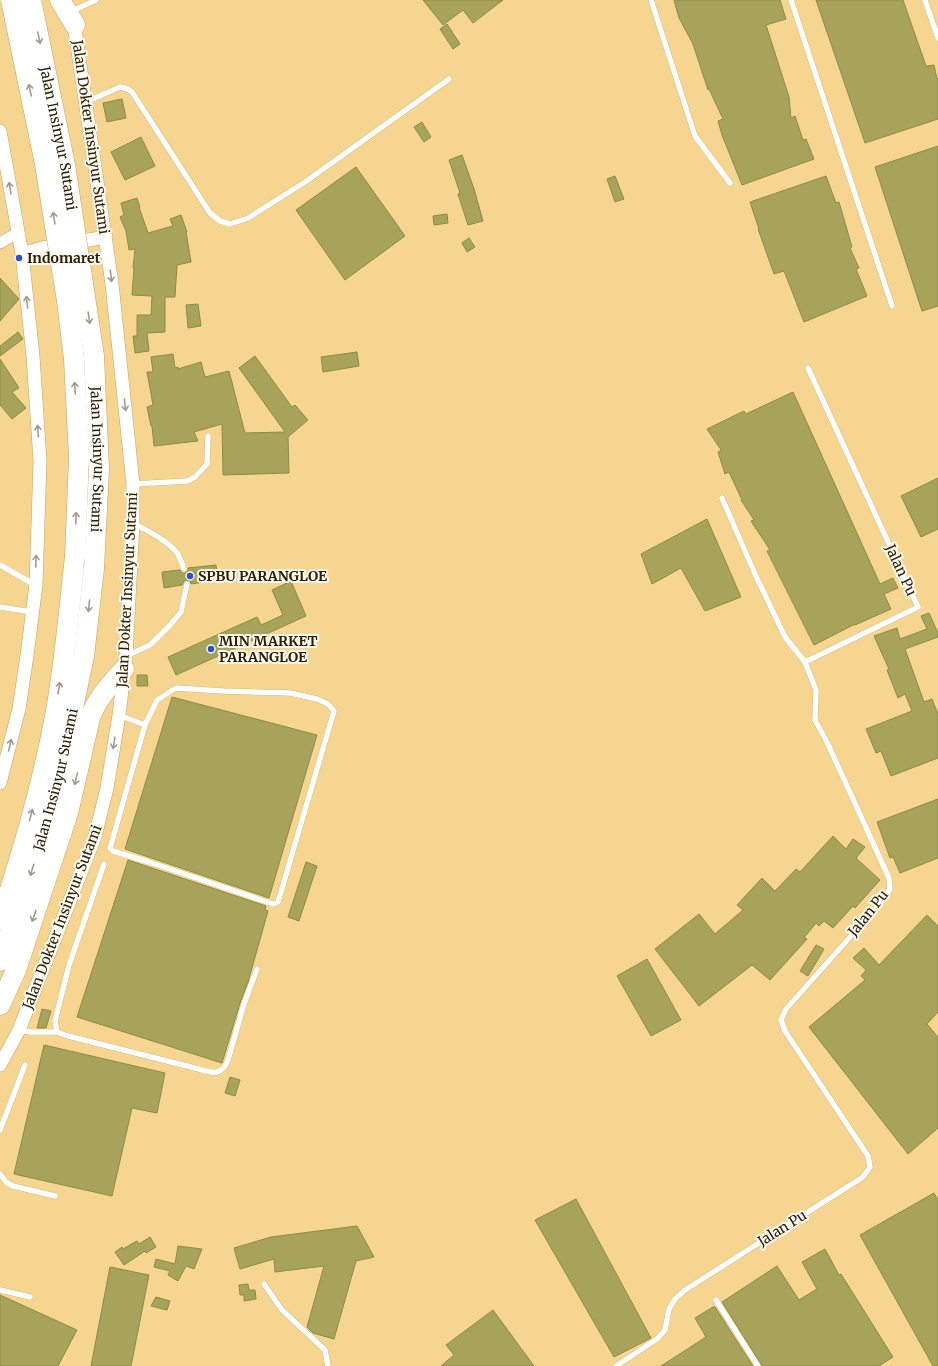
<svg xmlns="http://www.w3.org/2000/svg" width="938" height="1366" viewBox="0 0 938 1366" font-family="Merriweather,serif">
<rect width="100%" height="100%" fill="#f5d58f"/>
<path fill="#a7a35a" stroke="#8f8b43" d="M423,0H503L473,23L463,10L443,25Z
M674,0H780L786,19L766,25L789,97L791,118L795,116L803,140L806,139L814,159L742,185L722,135L718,121L723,119L709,89L708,90L693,44L679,18Z
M816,0H903L926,66L934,65L937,79L938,78V119L865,143Z
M447,24L460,44L453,49L440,29Z
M122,99L126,118L107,122L103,103Z
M422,122L431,137L424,142L414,127Z
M141,137L155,166L125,180L111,152Z
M938,146V306L922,311L875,167Z
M462,155L474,189L483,221L468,225L458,194L460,193L449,160Z
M356,167L405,236L345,280L296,210Z
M615,176L624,199L615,202L607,179Z
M826,176L836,203L839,202L852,247L850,248L859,268L856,269L867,296L804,322L784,271L774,274L758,229H759L750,202Z
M137,198L140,207H139L148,233L173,226L170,219L181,215L187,232H186L191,262L177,265L175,297H165V332L147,333L149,351L135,353L133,336H137V315H151L152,296L132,295L134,268H133L135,249L129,250L126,231L120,217L124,215L121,203Z
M447,214L448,223L434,225L433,216Z
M469,238L475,247L467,252L462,243Z
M0,278L19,299L0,321Z
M198,304L201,326L188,328L186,305Z
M18,332L23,339L0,356V346Z
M357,352L359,366L323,372L321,357Z
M173,354L175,368L178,367V369L201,362L205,377L229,371L245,433L285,432L239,368L255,356L292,407L295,405L308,420L288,437L289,473L223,475L222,424L194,432L198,441L154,446L152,426H151L147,407L153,405L147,372H153L151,357Z
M0,359L19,388L12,392L26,408L12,419L0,405Z
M793,392L880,584L893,578L898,588L884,594L891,609L855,625V624L814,645L767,551L770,550L751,521L754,520L741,500H742L729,472L725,474L718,452L721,450L707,429L744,411L746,414Z
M938,478V529L921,537L901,496Z
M707,519L741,597L705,611L681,568L652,584L641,554Z
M216,565L218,580L191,584L190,581L186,580L184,581L182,585L164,588L162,572L180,570L182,573H185L188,571V568Z
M291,581L306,616L176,675L168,657L257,617L261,625L283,615L272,590Z
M929,613L938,633V637L905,649L924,702L932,699L938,714V758L891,776L881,751L876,753L866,729L912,711L905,694L898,698L887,670L889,669L874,636L897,628L900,639L927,629L921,616Z
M137,675H147L148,686H137Z
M172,697L317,735L269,898L125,849Z
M938,799V858L900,873L893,857L890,858L877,822Z
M833,836L846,849L853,839L865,847L856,858L880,880L855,908L853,906L833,928L824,921L819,926L816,923L804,938L807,939L770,980L752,965L699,1006L655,949L699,914L715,934L743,910L737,905L762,878L775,891L796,869L800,872Z
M128,860L266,906L265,910L268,911L248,982L240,1003L222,1063L77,1017Z
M306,862L317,866L299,921L288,917Z
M927,915L938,926V1012L927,1024L938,1037V1128L908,1154L809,1027L865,980L861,976L866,970L853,958L864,948L879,965Z
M816,945L824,949L808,976L800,971Z
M647,959L681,1020L651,1036L617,976Z
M42,1009L51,1011L46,1028H37Z
M44,1045L165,1073L157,1113L132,1108L112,1196L14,1174Z
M230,1077L240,1080L235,1096L225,1093Z
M934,1193L938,1200V1366H933L860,1235Z
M576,1199L651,1338L614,1357L535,1220Z
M357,1226L374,1257L356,1261L334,1339L313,1333L307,1327L324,1266L275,1272L274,1259L240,1269L234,1248L271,1237Z
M150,1237L156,1247L146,1253L145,1251L124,1265L115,1252L122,1247L123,1249L137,1241L139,1244Z
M178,1246L202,1249L194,1269L186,1266L178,1281L168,1275L170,1271L154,1267L156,1259L175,1264Z
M825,1249L839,1275L841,1274L893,1357L879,1366H762L722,1302L777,1266L799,1300L817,1289L802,1262Z
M110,1267L149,1275L131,1366H91Z
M248,1284L249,1290H255L256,1299L244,1301V1295H240L239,1285Z
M0,1295L77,1330L58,1366H0Z
M156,1297L170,1301L167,1310L151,1306Z
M713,1307H715L753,1366H661L706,1337L695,1318Z
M493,1310L534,1366H441L454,1355L446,1345Z"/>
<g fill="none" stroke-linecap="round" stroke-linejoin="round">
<defs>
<path id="service" d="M651,0L695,136L730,183
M791,0L892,306
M925,0L938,38
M72,11L96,0
M86,102L120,87L128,89L132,92L210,213L220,221L230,224L248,218L305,182L449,79
M133,484L187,481L195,477L207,464L208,436
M722,498L755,574L785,637L805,662
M133,523C148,531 167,540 178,554C180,558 182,564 184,569
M0,565L35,585
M0,607L32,612
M126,656L150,645L171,624L181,612L187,584
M176,688L223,691L290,693L317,699L328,704L334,711L278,902L273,904L149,862L113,851L110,848L145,725L157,700Z
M119,715L145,725
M104,864L69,965L55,1021L57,1032L68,1036L195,1068C210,1072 221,1078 228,1060L244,1004L257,969
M19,1030L31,1032H57
M0,1130L25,1065
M0,1174L6,1182L13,1186L55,1196
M264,1284L282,1310L325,1350L328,1366
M0,1290L30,1297
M716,1300L758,1366
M616,1366L657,1339L665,1330L669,1309L675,1299L685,1290L863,1177L870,1167L868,1156L785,1031L781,1020L786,1009L882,901L890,889L889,878L827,742L815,720L816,690L805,662L918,607L808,368"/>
<path id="minor" d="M0,243L17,233"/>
<path id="tertiary" d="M0,131L22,254L33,356L40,461L36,585L27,655L19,709L0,783
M22,254L42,248L106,237
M0,1065L19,1030L95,837L107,788L119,715L126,656L133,523V484L112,284L73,17"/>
<g id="motorway">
<path d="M60,0L75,25"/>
<path d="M0,920C23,852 43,782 56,711C65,660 69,609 75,557"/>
<path id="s1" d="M0,961L31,875L59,775L84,656L94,568"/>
<path d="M0,1005L16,970L68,813L90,718C97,698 110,685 124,669"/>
</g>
</defs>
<use href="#service" stroke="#c3a460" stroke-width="6"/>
<use href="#minor" stroke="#c3a460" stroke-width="12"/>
<use href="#tertiary" stroke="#c3a460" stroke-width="14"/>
<use href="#motorway" stroke="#c3a460" stroke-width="21"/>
<use href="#service" stroke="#fff" stroke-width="5.5"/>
<use href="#minor" stroke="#fff" stroke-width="11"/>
<use href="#tertiary" stroke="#fff" stroke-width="13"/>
<use href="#motorway" stroke="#fff" stroke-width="20"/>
<defs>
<g id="motorway-bridge">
<path d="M11,0L45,164L67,301L74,359L79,457L75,557"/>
<path id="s2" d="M31,0L65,165L94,356L99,469L94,568"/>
</g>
</defs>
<use href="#motorway-bridge" stroke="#c3a460" stroke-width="21" stroke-linecap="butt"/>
<use href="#motorway-bridge" stroke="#fff" stroke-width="20"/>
</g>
<defs><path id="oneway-shaft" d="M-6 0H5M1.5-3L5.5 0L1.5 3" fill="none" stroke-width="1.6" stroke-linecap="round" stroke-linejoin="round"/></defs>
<g stroke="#a09b8e">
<use href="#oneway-shaft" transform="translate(39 38) rotate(79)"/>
<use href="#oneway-shaft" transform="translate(30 90) rotate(-102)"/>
<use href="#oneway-shaft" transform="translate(10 188) rotate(-99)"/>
<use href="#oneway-shaft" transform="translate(54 218) rotate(-99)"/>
<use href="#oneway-shaft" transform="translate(111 276) rotate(83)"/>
<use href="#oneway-shaft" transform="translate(27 302) rotate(-96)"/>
<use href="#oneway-shaft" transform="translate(89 318) rotate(82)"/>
<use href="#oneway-shaft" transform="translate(75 388) rotate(-93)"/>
<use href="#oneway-shaft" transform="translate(125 405) rotate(84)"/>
<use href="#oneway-shaft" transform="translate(38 431) rotate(-94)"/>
<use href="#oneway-shaft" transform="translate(76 518) rotate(-88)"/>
<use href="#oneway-shaft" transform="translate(36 561) rotate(-88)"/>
<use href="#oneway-shaft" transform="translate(89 606) rotate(96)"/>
<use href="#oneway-shaft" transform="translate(59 688) rotate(-81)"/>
<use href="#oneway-shaft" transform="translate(114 743) rotate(99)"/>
<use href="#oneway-shaft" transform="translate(10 745) rotate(-77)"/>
<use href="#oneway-shaft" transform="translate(76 779) rotate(103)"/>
<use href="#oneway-shaft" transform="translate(31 815) rotate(-75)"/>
<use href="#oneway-shaft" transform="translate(32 870) rotate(107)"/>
<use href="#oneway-shaft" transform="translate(34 916) rotate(109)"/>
</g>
<g fill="#2e53c3" stroke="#fdf9f3" stroke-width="1.5">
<circle cx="19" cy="258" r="4"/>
<circle cx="190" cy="576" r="4"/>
<circle cx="211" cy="649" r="4"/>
</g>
<g text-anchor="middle" stroke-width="4" stroke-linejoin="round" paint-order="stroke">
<g font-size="14" fill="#2c2003" stroke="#fdf9f3">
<text transform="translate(91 137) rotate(82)" y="5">Jalan Dokter Insinyur Sutami</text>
<text dy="5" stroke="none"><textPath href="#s2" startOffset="141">Jalan Insinyur Sutami</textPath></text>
<text dy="5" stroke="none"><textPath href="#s2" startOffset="465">Jalan Insinyur Sutami</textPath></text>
<text transform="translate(901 570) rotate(65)" y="5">Jalan Pu</text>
<text transform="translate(127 590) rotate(-87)" y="5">Jalan Dokter Insinyur Sutami</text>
<text dy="5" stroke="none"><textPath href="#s1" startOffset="190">Jalan Insinyur Sutami</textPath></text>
<text transform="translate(868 913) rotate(-51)" y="5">Jalan Pu</text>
<text transform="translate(62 917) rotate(-69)" y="5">Jalan Dokter Insinyur Sutami</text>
<text transform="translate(782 1228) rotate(-32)" y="5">Jalan Pu</text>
</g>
<g font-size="14" font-weight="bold" fill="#2c2003" stroke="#fdf9f3" text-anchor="start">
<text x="27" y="263">Indomaret</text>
<text x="198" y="581">SPBU PARANGLOE</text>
<text x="219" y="646">MIN MARKET<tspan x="219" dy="16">PARANGLOE</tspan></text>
</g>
</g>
</svg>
